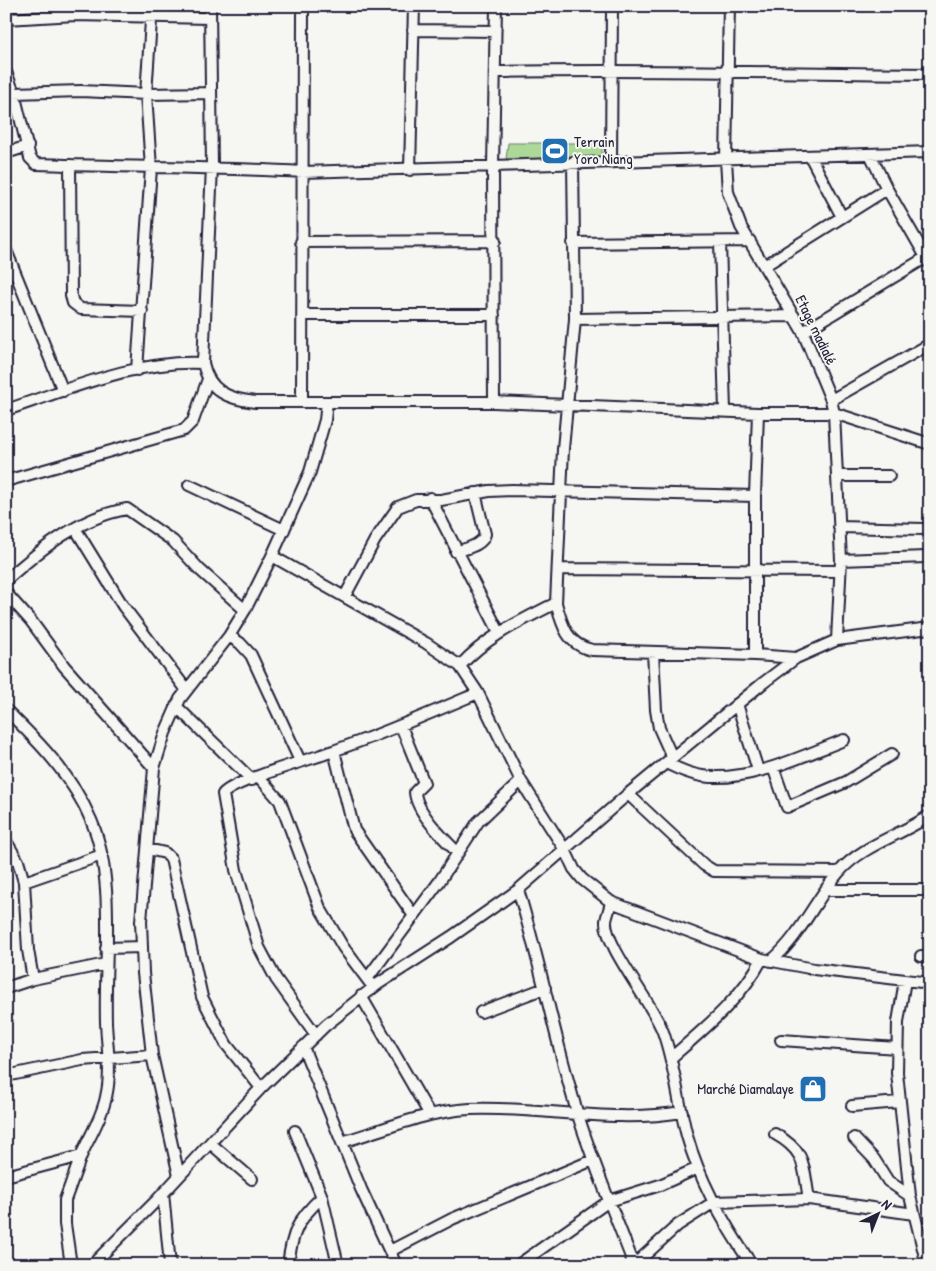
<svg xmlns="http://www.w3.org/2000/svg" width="936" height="1271" viewBox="0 0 936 1271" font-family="'Patrick Hand',sans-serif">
<rect width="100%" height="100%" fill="#f6f6f2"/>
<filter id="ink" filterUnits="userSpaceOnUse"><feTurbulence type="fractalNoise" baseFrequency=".02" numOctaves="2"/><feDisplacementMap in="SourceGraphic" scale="10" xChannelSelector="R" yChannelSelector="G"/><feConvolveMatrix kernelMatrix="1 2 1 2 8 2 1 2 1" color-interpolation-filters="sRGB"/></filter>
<g filter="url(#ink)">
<path fill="#add998" stroke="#687e6a" d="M508,143H602V162L506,159Z"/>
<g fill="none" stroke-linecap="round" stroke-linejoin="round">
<defs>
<path id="street" d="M210,6L212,167L203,363C209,392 229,399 255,402H494L758,413H834L930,444
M6,19L76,15L209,18
M413,30L495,31
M6,72L14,93L30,158L36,164C125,167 214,167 303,172L930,152
M495,72C640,69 785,73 930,74
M14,93L81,91L146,94L152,6
M6,153L28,146
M870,154L887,189L930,264
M810,156L842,217
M573,162L575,319L563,449L556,603C562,625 567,645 592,650L755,655L796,658
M611,163L612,6
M70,165L71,296L73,303L81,309L142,311
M410,170L414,6
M301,242L495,241
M720,242L725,411
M573,243L750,241
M6,250L63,391
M764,266L887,189
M303,315H494
M575,319L794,316
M803,332L930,255
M137,370L151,168L146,94L211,93
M831,400L930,344
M302,402L303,6
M494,402L493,166L496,6
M6,410C67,390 138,359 203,363
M837,476H889
M6,481L184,430L193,421L208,379
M189,485L284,530
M430,498L499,632
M839,527L924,529
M75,528L123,606L186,689
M456,552C466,548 482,546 485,534L475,493
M272,556L426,643L460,666L478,693L521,781L478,822L439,882L367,979
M841,560L926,557
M558,569L840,571
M6,580C41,549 80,517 127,509L173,541L200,570L245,610
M6,593L31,621L64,666L154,768
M345,596L375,540L398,507L416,500H441L489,491L512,490L755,496
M229,636L240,643L251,655L300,761
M837,640L930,628
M653,652L656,710L659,728L672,757
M755,655V496L758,413
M460,666C487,636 521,621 556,603
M737,704L758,770
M176,706L252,780
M6,710C39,742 73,777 91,820C116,877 104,960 106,1022C107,1048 112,1072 106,1097C102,1118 89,1137 81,1156L6,1176
M401,726L424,783L415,792C416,812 444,839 458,853
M334,751L354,830L414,916
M666,763C678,769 689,774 702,776C748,783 802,756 844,740
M773,767L787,807L846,782L892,754
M259,777L280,801L320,908L343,947L370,983
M521,781L565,850L574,869L582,879L611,902L762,959L814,969L930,983
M628,794L704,865L714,871L839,872
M6,841L18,861L24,882L28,950L33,979
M148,849L165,853L171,859L202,997L226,1044L261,1088
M24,882L102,855
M518,890C541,964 555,1041 578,1115C594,1166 615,1215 634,1265
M827,890H930
M611,902C610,908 607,915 606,921C604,945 653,1004 663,1032C675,1066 678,1102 687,1136C700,1182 725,1226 752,1265
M106,948L142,947
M921,956L930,957
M771,961C800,937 815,900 839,872C862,845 902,835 930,815
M905,980L898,1022L897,1073L910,1196L927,1265
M6,988L33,979L106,964
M361,996L430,1115
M481,1012L545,988
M316,1035L276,979L259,947L236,870L223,794C234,780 316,758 336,750C385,733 431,713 478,693
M781,1040L897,1048
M303,1047L361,1189L396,1265
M671,1058C704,1029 741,999 762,959
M6,1076L82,1060L152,1055
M852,1106L899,1102
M295,1131L322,1197L338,1265
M775,1134C807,1152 803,1166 809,1199
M854,1138L874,1159L888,1181L910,1196
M342,1142C383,1130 426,1111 470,1109C540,1106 612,1124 682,1112
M210,1143L252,1179
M179,1176L152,1055L143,973L141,921L154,768L165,733L180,699L229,636L245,610L272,556L310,472L325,420L327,402
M163,1193L170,1265
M390,1251L452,1219L593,1160
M71,1265L65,1224V1200L81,1156
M92,1265L157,1200L261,1088L326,1025L378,984L451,937L518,890L628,794L763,683L796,658L837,640L841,560L834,413L831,400L803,332L741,227L728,192L726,160L729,6
M288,1265C292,1232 298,1219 322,1197
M518,1265L609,1201L660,1185L698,1168
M634,1265L678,1225L714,1202L809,1199L914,1214"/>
</defs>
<use href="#street" stroke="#22223b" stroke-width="14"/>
<use href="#street" stroke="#f6f6f2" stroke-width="10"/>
</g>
</g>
<defs>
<symbol id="stadium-square" viewBox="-11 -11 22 22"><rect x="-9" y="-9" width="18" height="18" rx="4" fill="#1f6fb2" stroke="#f6f6f2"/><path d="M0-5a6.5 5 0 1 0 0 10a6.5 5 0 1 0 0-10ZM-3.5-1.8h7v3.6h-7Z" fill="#fff"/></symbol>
<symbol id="shop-square" viewBox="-11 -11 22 22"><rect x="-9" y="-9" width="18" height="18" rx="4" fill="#1f6fb2" stroke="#f6f6f2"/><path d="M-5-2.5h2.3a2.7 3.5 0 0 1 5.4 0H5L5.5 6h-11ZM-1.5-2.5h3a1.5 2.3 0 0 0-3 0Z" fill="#fff"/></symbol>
</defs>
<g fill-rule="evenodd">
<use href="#stadium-square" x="539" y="135" width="32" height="32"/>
<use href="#shop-square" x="797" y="1073" width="32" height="32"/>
</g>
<g text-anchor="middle" stroke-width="4" stroke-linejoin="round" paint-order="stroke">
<g font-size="15" fill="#22223b" stroke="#f6f6f2" text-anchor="start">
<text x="574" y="147">Terrain<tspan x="574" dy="17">Yoro Niang</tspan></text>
<text x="794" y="1094" text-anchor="end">Marché Diamalaye</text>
</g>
<g font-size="15" fill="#22223b" stroke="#f6f6f2">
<text transform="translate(816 330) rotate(64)" y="5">Etage madialé</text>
</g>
</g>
<rect width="936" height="1271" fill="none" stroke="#f6f6f2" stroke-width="25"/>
<rect x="12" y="12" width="911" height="1246" fill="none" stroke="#22223b" stroke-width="2" filter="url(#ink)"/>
<g transform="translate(878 1214) rotate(43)" stroke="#f6f6f2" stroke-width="4" paint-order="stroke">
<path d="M0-4L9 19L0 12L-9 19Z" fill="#22223b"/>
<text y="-8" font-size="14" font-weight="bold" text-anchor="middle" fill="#22223b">N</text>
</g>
</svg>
